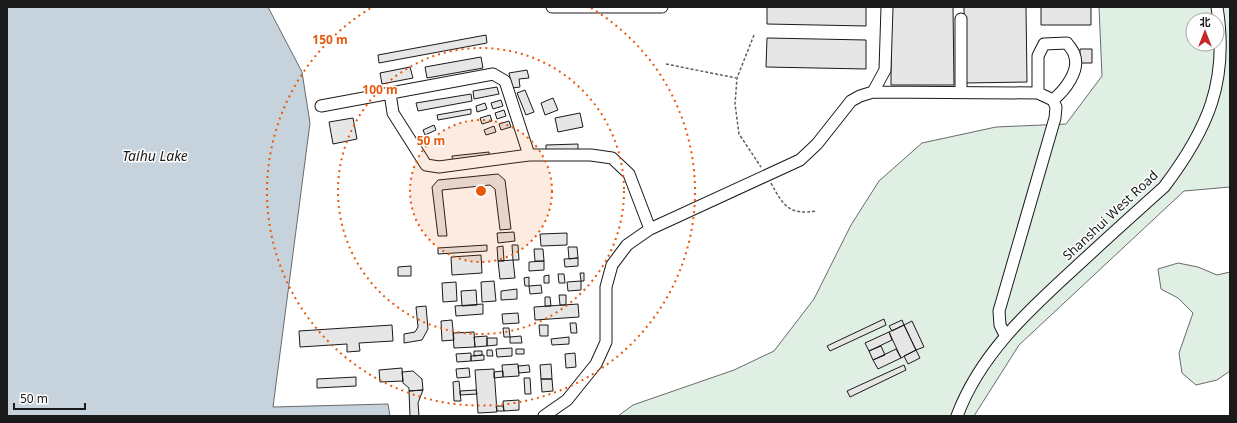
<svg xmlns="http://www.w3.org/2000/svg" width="1237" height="423" viewBox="0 0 1237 423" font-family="'Noto Sans','Noto Sans SC',sans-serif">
<rect width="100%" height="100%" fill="#fff"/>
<path fill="#e0efe3" stroke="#6a6a6a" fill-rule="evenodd" d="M1099,7H1230V187L1184,191L1019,345L974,416H618L633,405L734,370L774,351L814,299L851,225L879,181L922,143L996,127L1066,124L1102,76ZM1193,20H1217V44H1193Z
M1178,263L1198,267L1217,275L1230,272V371L1217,380L1196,385L1182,373L1179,353L1193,313L1178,298L1161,289L1158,269Z"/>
<path fill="#c6d2dc" stroke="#6a6a6a" d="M7,7H268L302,72L310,123L273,407L388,404L390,416H7Z"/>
<path fill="#e6e6e6" stroke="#1a1a1a" d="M767,7H866V26L767,24Z
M891,7H953L954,85H891Z
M964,7H1026L1027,82L965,83Z
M1041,7H1091V25H1041Z
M486,35L487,43L379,63L378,55Z
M767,38L866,40V69L766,67Z
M1080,49H1092V63H1080Z
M481,57L483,68L427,78L425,67Z
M410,67L413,78L382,84L380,73Z
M527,70L529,78L519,79L520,87L512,88L509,73Z
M497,87L499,94L474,99L473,91Z
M525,90L534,112L526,115L517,93Z
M471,94L472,101L418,111L416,103Z
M553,98L558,110L545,115L541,103Z
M501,100L503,106L493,109L491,103Z
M485,103L487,109L477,112L476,106Z
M471,109V114L438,120L437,115Z
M504,110L506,116L497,119L495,113Z
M580,113L583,127L558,132L555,118Z
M490,115L492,121L482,124L480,118Z
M353,118L357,139L333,144L329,122Z
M509,121L511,127L501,130L499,124Z
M434,125L436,130L425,135L423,130Z
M494,126L496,132L486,135L484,130Z
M578,144V151H546V145Z
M489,152L490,160L453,163L452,156Z
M498,174L505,180L511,229L500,230L495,189L490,185L442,190L447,236H438L432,187L438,180Z
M514,232L515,241L498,243L497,233Z
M567,233V245L541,246L540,234Z
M487,245V251L438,254V248Z
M512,245H518L519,260H513Z
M503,246L504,261H498L497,247Z
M568,247H577L578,258L569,259Z
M534,249H543L544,261H535Z
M481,255L482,273L452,275L451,257Z
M578,258V266L565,267L564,259Z
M513,260L515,278L500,279L498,261Z
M544,261V270L529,271V262Z
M411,266V276H398V267Z
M580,273H584V281H581Z
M558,274H564L565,283H559Z
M549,275V283H544V276Z
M529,277V286H525L524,278Z
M494,281L496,301L482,302L481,282Z
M581,281V290L568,291L567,282Z
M456,282L457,301L443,302L442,283Z
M541,285L542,293L530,294L529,286Z
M517,289V299L501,300V291Z
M476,290L477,305L462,306L461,291Z
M559,295H566V305H560Z
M545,297H550L551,306H545Z
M483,304V314L456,316L455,306Z
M578,304L579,317L535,320L534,307Z
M426,306L428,329L422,340L404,343V334L415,332L418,327L416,307Z
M518,313L519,323L503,324L502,314Z
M884,319L886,325L830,351L827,346Z
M452,320L454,340L442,341L441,321Z
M902,320L904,325L892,331L889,326Z
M912,321L924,347L916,350L904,325Z
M570,323H576L577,333H571Z
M392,325L393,341L359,343L360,351L347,352V344L300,347L299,331Z
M539,325H548V336H540Z
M904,325L916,350L901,358L889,332Z
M503,328H509L510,337H504Z
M474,332L475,347L454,348L453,333Z
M889,332L892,340L869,351L865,343Z
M487,336V346L475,347L474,337Z
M521,336L522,343H510V337Z
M569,337V344L552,345L551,339Z
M487,338H497V345L487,346Z
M881,346L885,355L873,360L869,351Z
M512,348V356L497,357L496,349Z
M516,349H524V354H516Z
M896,349L901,358L878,369L873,360Z
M487,350H492L493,356H487Z
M916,350L920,358L908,364L904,356Z
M474,351H482V355L474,356Z
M471,353V361L457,362L456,354Z
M575,353L576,367L566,368L565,354Z
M484,355V360L471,361V356Z
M518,364L519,376L503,377L502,365Z
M551,364L552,379H541L540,365Z
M529,365L530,372L519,373L518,366Z
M904,365L906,370L850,397L847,391Z
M402,368L403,381L380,382L379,370Z
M469,368L470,377L457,378L456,369Z
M494,369L497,412L478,413L475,370Z
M413,371L422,379L423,390L409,391V388L403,383L402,372Z
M503,371V377L494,378V372Z
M356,377V386L317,388V379Z
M524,378H530L531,394H525Z
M541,379H552L553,391L542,392Z
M459,381L461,401H454L453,382Z
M423,390L418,403L419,416H410L409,391Z
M476,390L477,394L460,395V391Z
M519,400V410L504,411L503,401Z
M496,406H503L504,411H497Z"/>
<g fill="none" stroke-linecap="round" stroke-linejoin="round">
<defs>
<path id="minor" d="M552,7H662
M873,92L885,70L887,7
M961,92V19
M390,93L393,113L426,165L439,167L529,155
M1038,93V56L1044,44L1067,43C1069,46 1073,50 1074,54C1081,70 1065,90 1053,100
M321,106L493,74L505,81L529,155H591L612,158L629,174L650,229
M544,416L567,400L596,364L606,342V287L612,265L627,245L650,229L800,160L817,144L851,101L860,96L873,92L1038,93L1053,100L1056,107L1055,118L999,311L1000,325L1005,335
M957,416C980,354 1029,310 1076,267C1105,240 1135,213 1164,187C1208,129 1229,81 1217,7"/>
</defs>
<use href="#minor" stroke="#1a1a1a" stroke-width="13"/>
<path stroke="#5f5f5f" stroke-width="1.5" stroke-dasharray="3 2" stroke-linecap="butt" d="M754,35L737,78L735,104L739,134L761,167
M666,64L736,78
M771,183C784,207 789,215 817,211"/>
<use href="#minor" stroke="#fff" stroke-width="11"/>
</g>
<circle cx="481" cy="191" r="71" fill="#e8590c" fill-opacity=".12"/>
<g fill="none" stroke="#e8590c" stroke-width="2" stroke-dasharray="2 4">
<circle cx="481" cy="191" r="71"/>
<circle cx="481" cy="191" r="143"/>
<path d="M591 8A214 214 0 1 1 371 8"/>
</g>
<g text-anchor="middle" stroke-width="3" stroke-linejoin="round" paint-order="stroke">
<g font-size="13" fill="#1a1a1a" stroke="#fff">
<text transform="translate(1110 215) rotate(-43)" y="5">Shanshui West Road</text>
</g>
<g font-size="14" font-style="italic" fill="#1a1a1a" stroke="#fff">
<text x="155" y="161">Taihu Lake</text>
</g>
</g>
<circle cx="481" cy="191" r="6" fill="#e8590c" stroke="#fff" stroke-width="2"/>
<g font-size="12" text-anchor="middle" font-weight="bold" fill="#e8590c" stroke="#fff" stroke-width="3" stroke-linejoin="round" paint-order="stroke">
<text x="330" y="44">150 m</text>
<text x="380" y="94">100 m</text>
<text x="431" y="145">50 m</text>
</g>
<rect width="1237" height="423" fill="none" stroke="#1a1a1a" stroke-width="16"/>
<g transform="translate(1205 32)"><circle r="19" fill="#ffffff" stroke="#a3a3a3"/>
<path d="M0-3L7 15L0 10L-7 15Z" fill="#c62828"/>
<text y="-6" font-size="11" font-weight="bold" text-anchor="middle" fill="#1a1a1a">北</text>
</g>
<path d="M14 403v6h71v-6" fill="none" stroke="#1a1a1a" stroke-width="2"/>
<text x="20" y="403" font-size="12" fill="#1a1a1a" stroke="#ffffff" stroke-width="3" paint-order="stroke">50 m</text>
</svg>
